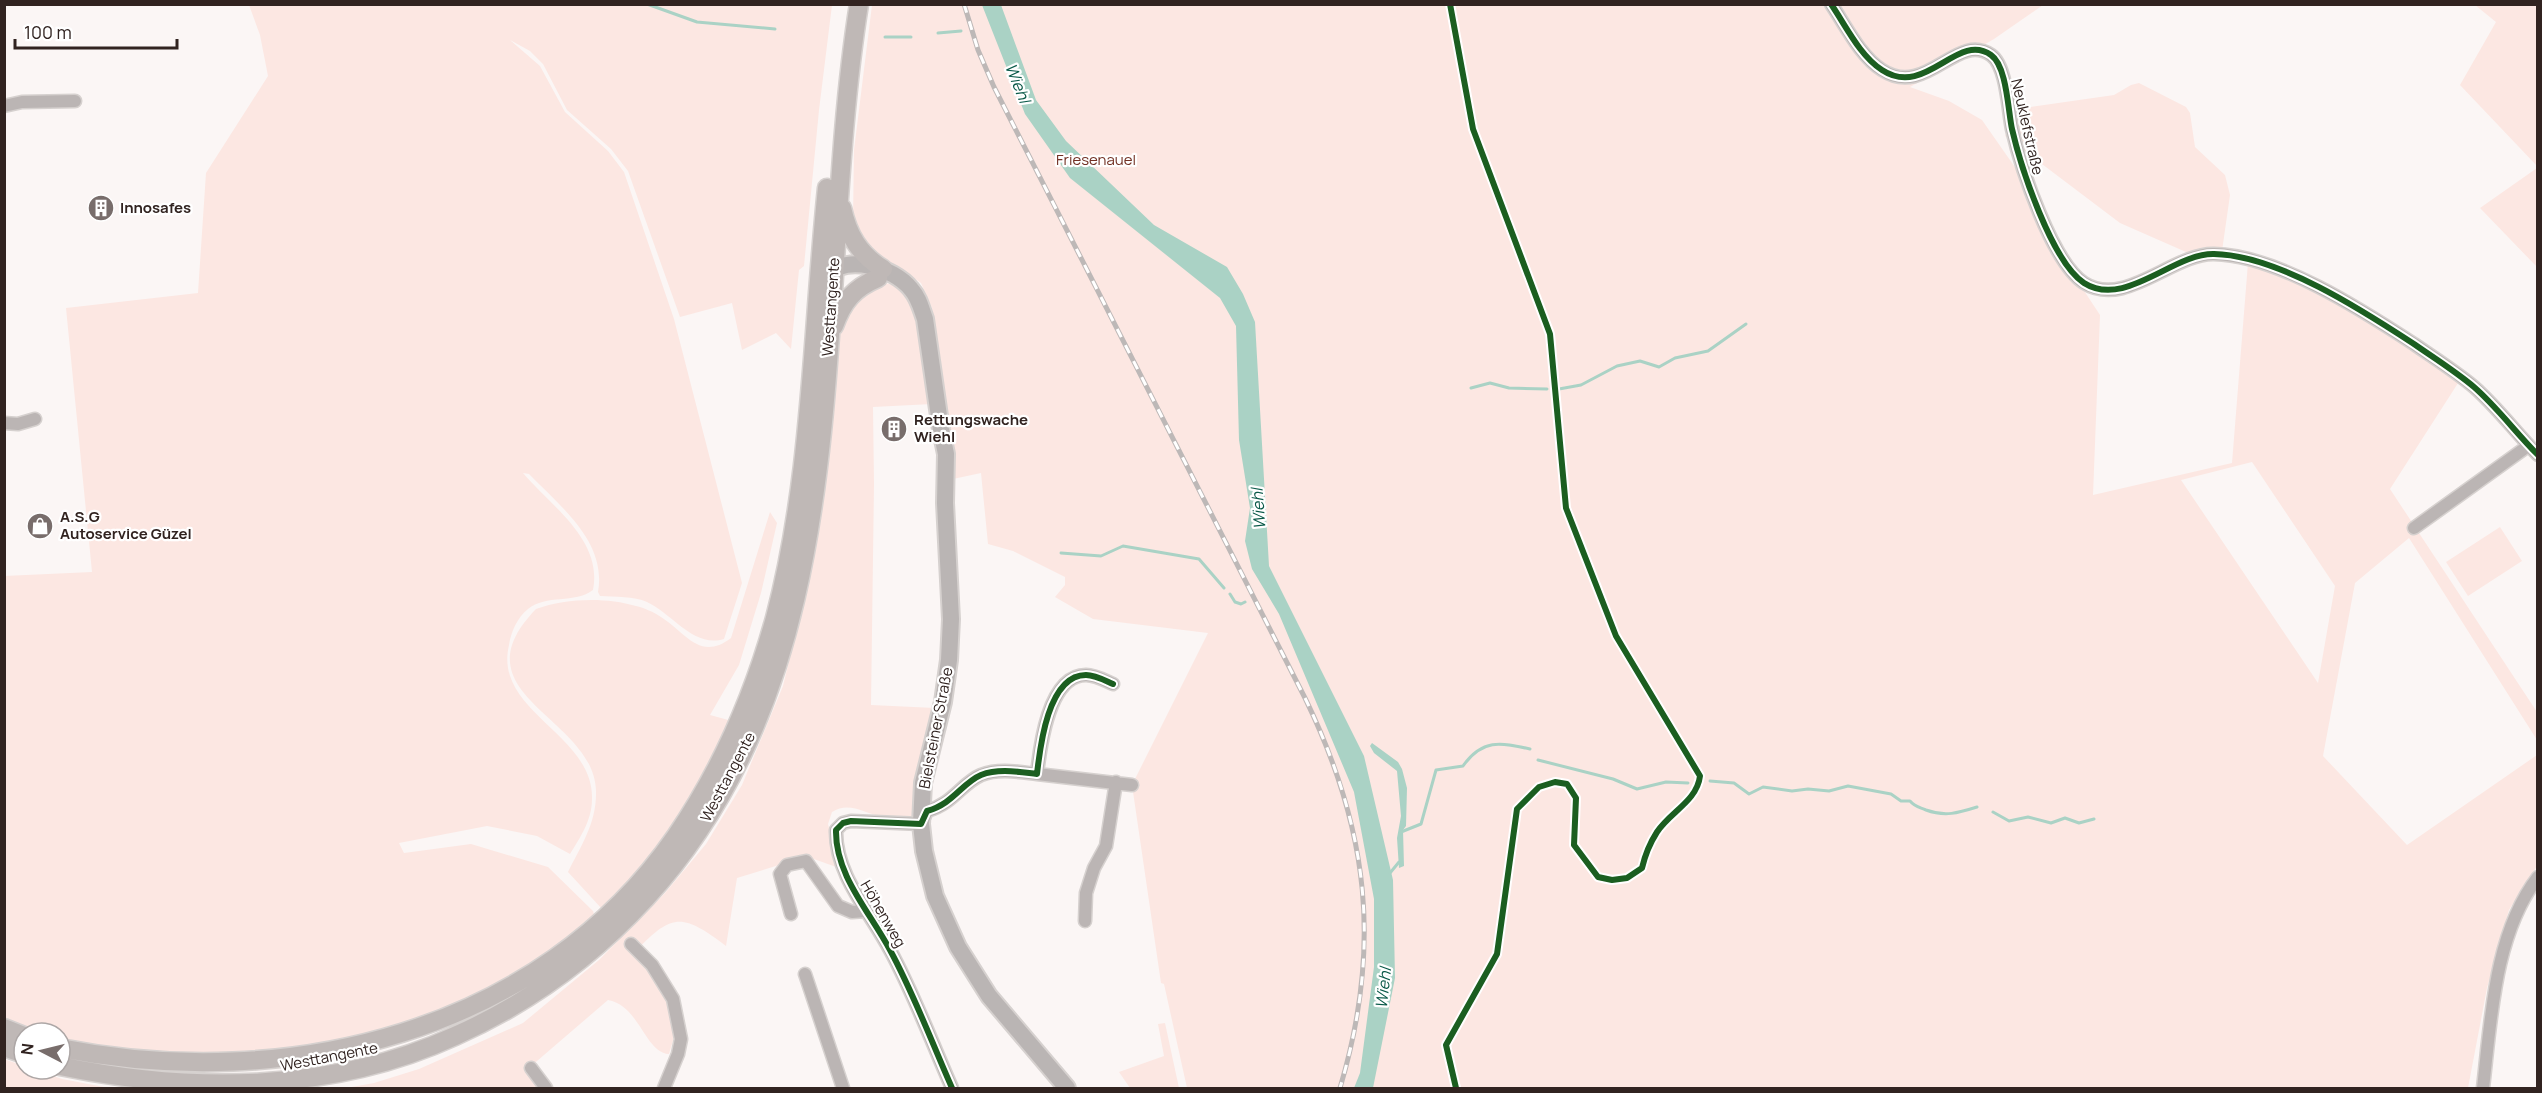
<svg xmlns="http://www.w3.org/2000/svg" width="2542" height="1093" viewBox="0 0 2542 1093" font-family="Manrope,sans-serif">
<rect width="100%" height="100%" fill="#fbf6f5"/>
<path fill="#fce7e2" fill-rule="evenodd" d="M249,5H832L819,110L804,266L799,270L791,349L776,333L742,350L732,303L680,317L628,171L611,149L567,110L543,64L530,51L510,40L540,66L565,112L608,151L624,172L674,319L742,583L724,639C693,648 673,614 647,602C634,596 615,597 600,596L598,592C607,542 561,507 529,474L523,473C551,506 603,540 593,590C575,604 546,594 528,609C517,618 511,632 509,645C493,712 594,734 592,799C592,820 580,838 570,854L537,836L487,826L399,843L404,853L471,844L548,867L593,911L595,917L522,976L392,1037L187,1063L60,1041V1033H34L5,1020L4,576L92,572L66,308L198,293L206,173L268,76L260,35Z
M872,5H2043L1994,39L1910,87L1949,101L1982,120L2019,173L2040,224L2100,315L2093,495L2232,463L2248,263L2325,296L2376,325L2460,380L2390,489L2537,712V740L2409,538L2355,583L2323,756L2407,845L2537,755V866L2509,910L2487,988L2468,1088H1187L1164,984L1161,983L1132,785L1208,633L1093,619L1055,597L1065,585V577L1013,551L988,544L981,473L953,479L932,308L921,283L864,244L853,220L854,150ZM2252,462L2335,586L2318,683L2181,480Z
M2475,5H2537V166L2460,85L2496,22Z
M2139,83L2186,107L2190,113L2195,147L2225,175L2230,195L2222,251L2186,252L2120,223L2005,136L2017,109L2114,95L2131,85Z
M2537,168V267L2480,208Z
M881,283C894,283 906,289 912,301C927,328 927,374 932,404L873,407L874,484L871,705L935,708L914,817L911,820C901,819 891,819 882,817C864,813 849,801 832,812L828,824L839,868L811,858L792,861L737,878L726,946C683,914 673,912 636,951L671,994L675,1034L669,1054C645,1053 640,1006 608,1000L530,1067L544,1088H346L374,1083L419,1069L523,1023L599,960L665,893L706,844L742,785L783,686L810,573L824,491L842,316L850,302Z
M770,512L777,523L761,593L739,665L710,715L732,721L695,794L652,856L602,909L568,872C581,846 597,822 596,791C594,716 453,695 536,609C566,598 606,597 636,606C644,608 654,612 661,617C685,632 700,662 731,638Z
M2500,527L2522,561L2468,596L2446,562Z
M1165,1023L1179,1088H1130L1119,1072L1164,1056L1158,1024Z
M4,1059L24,1066V1069H33L62,1079L109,1088H5Z"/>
<path fill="#aad2c5" d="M982,5H1001L1036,100L1066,141L1154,225L1227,267L1243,294L1255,322L1269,566L1364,756L1393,880L1395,978L1373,1088H1354L1360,1073L1374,967V899L1354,792L1279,614L1252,569L1245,541L1250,508L1239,440L1236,326L1220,298L1070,178L1025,114Z
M1372,743L1398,762L1402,769L1407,788L1406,826L1403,830L1404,866L1399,868L1397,838L1401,816L1397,771L1374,753L1370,746Z"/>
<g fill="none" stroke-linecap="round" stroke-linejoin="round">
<path stroke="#aad2c5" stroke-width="3" d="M647,4L697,22L775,29
M938,33L961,31
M885,37H911
M1471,388L1490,383L1509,388L1547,389
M1559,389L1581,385L1617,366L1640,361L1659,367L1675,358L1708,351L1746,324
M1061,553L1101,556L1123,546L1199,559L1224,588
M1230,594L1235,602L1241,604L1245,602
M1538,760L1613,779L1637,789L1666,782L1688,783
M1710,781L1734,783L1749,794L1763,787L1792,791L1808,789L1829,791L1848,786L1891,794L1901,801H1910C1915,807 1919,807 1926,810C1945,817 1958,813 1977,807
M1993,812L2009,821L2028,817L2051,823L2065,818L2079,823L2094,819
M1401,832L1421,824L1436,770L1463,766C1482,739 1500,742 1530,749
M1390,873L1399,862"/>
<defs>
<path id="street" d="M1831,4C1846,26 1860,56 1882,70C1926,99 1957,31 1991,55C2007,66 2008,111 2012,129C2021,168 2052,262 2084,283C2125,309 2173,253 2214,254C2277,255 2362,310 2414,344C2434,358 2455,371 2474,387C2497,407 2516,433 2538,455
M4,106L22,102L75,101
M4,423L18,424L35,419
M2414,528L2528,446
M1037,774L1132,785
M791,914L780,874L787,865L806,861L838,906L852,912L866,911
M1085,921L1086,893L1094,868L1106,846L1116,782
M631,944L652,965L673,999L681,1039L678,1054L664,1088
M805,974L843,1088
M531,1068L546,1088
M952,1088C932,1043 914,994 890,950C870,912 835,875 836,830L843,823L851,821L921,824L927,811C953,804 962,783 981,775C999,768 1019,772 1037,774C1040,747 1048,675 1086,675C1095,675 1104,680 1113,684
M2483,1088C2491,1020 2494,934 2538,877"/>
<path id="secondary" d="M826,275C848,254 893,267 911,289C919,298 921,308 925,319L941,430L946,454L945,503L951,619L949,660L943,702L923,783L921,824L924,851L935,896L958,947L989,996L1067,1088"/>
<path id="primary" d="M842,208C848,235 859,254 883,269
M834,326C843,301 854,288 878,278
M4,1028L24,1036
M4,1047L24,1054
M60,1048C287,1093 540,1033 676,836C721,770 754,694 775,618C812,478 812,331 827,188
M60,1066C191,1093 331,1093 455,1036C527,1004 593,956 646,898C867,656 811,303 859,4"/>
</defs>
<use href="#street" stroke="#d6d1cf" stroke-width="15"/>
<use href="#secondary" stroke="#d6d1cf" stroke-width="20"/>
<use href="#primary" stroke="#d6d1cf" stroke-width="21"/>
<use href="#street" stroke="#bbb5b4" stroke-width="12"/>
<use href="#secondary" stroke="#bab5b4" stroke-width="16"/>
<use href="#primary" stroke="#bfb8b6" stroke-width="18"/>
<defs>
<path id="rail" d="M964,4L978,50L994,87L1305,698C1369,830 1382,947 1340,1088"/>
</defs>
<use href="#rail" stroke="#bdb8b7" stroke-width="5"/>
<use href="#rail" stroke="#fff" stroke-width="3" stroke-dasharray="9" stroke-linecap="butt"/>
<defs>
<path id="cycleway" d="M1450,4L1473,129L1550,334L1566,508L1616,636L1700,776C1697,801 1670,812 1657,832C1650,843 1645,855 1642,868L1627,878L1612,880L1598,877L1574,845L1576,798L1567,784L1555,782L1539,787L1517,809L1497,954L1446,1045L1456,1088
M1831,4C1846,26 1860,56 1882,70C1926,99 1957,31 1991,55C2007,66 2008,111 2012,129C2021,168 2052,262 2084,283C2125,309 2173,253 2214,254C2277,255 2362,310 2414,344C2434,358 2455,371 2474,387C2497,407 2516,433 2538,455
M952,1088C932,1043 914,994 890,950C870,912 835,875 836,830L843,823L851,821L921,824L927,811C953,804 962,783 981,775C999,768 1019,772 1037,774C1040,747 1048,675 1086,675C1095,675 1104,680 1113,684"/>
</defs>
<use href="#cycleway" stroke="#fff" stroke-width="10"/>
<use href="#cycleway" stroke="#1b5e20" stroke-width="6"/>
</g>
<defs>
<symbol id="building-disc" viewBox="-11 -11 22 22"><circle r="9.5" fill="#786d6b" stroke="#fff"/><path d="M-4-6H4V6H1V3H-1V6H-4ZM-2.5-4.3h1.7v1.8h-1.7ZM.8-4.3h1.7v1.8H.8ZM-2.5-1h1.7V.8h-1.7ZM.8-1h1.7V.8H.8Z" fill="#fff"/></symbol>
<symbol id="shop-disc" viewBox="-11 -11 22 22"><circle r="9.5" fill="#786d6b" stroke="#fff"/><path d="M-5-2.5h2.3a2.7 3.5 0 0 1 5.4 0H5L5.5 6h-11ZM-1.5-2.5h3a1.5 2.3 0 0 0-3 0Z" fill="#fff"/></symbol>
</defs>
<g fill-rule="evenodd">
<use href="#building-disc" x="86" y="193" width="30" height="30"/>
<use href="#building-disc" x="879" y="414" width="30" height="30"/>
<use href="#shop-disc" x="25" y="511" width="30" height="30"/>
</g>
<g text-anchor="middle" stroke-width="4.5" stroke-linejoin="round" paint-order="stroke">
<g font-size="15" fill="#312320" stroke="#fff">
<text transform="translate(2027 127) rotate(77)" y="5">Neuklefstraße</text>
<text transform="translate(831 307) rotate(-86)" y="5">Westtangente</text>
<text transform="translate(936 728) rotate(-79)" y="5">Bielsteiner Straße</text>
<text transform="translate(728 777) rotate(-62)" y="5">Westtangente</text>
<text transform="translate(883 914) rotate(60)" y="5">Höhenweg</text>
<text transform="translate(329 1057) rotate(-11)" y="5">Westtangente</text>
</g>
<g font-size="15" fill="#723124" stroke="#fff">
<text x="1096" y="165">Friesenauel</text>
</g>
<g font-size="15" font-weight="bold" fill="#312320" stroke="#fff" text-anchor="start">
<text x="120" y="213">Innosafes</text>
<text x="914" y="425">Rettungswache<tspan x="914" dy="17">Wiehl</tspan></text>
<text x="60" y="522">A.S.G<tspan x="60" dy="17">Autoservice Güzel</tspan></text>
</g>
<g font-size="16" font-style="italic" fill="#0a5948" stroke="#fff">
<text transform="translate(1018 83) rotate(68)" y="6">Wiehl</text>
<text transform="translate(1258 509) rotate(-94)" y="6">Wiehl</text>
<text transform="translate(1383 988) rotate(-84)" y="6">Wiehl</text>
</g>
</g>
<rect width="2542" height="1093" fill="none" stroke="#312320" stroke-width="12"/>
<g transform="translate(42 1051) rotate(277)"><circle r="28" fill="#ffffff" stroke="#ada7a6" stroke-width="1.5"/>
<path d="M0-4.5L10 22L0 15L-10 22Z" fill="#786d6b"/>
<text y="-9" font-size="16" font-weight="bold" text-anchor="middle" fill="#312320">N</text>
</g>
<path d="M15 39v9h162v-9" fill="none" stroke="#312320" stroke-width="3"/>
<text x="24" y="39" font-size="18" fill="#312320" stroke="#ffffff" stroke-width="4.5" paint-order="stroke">100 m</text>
</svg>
